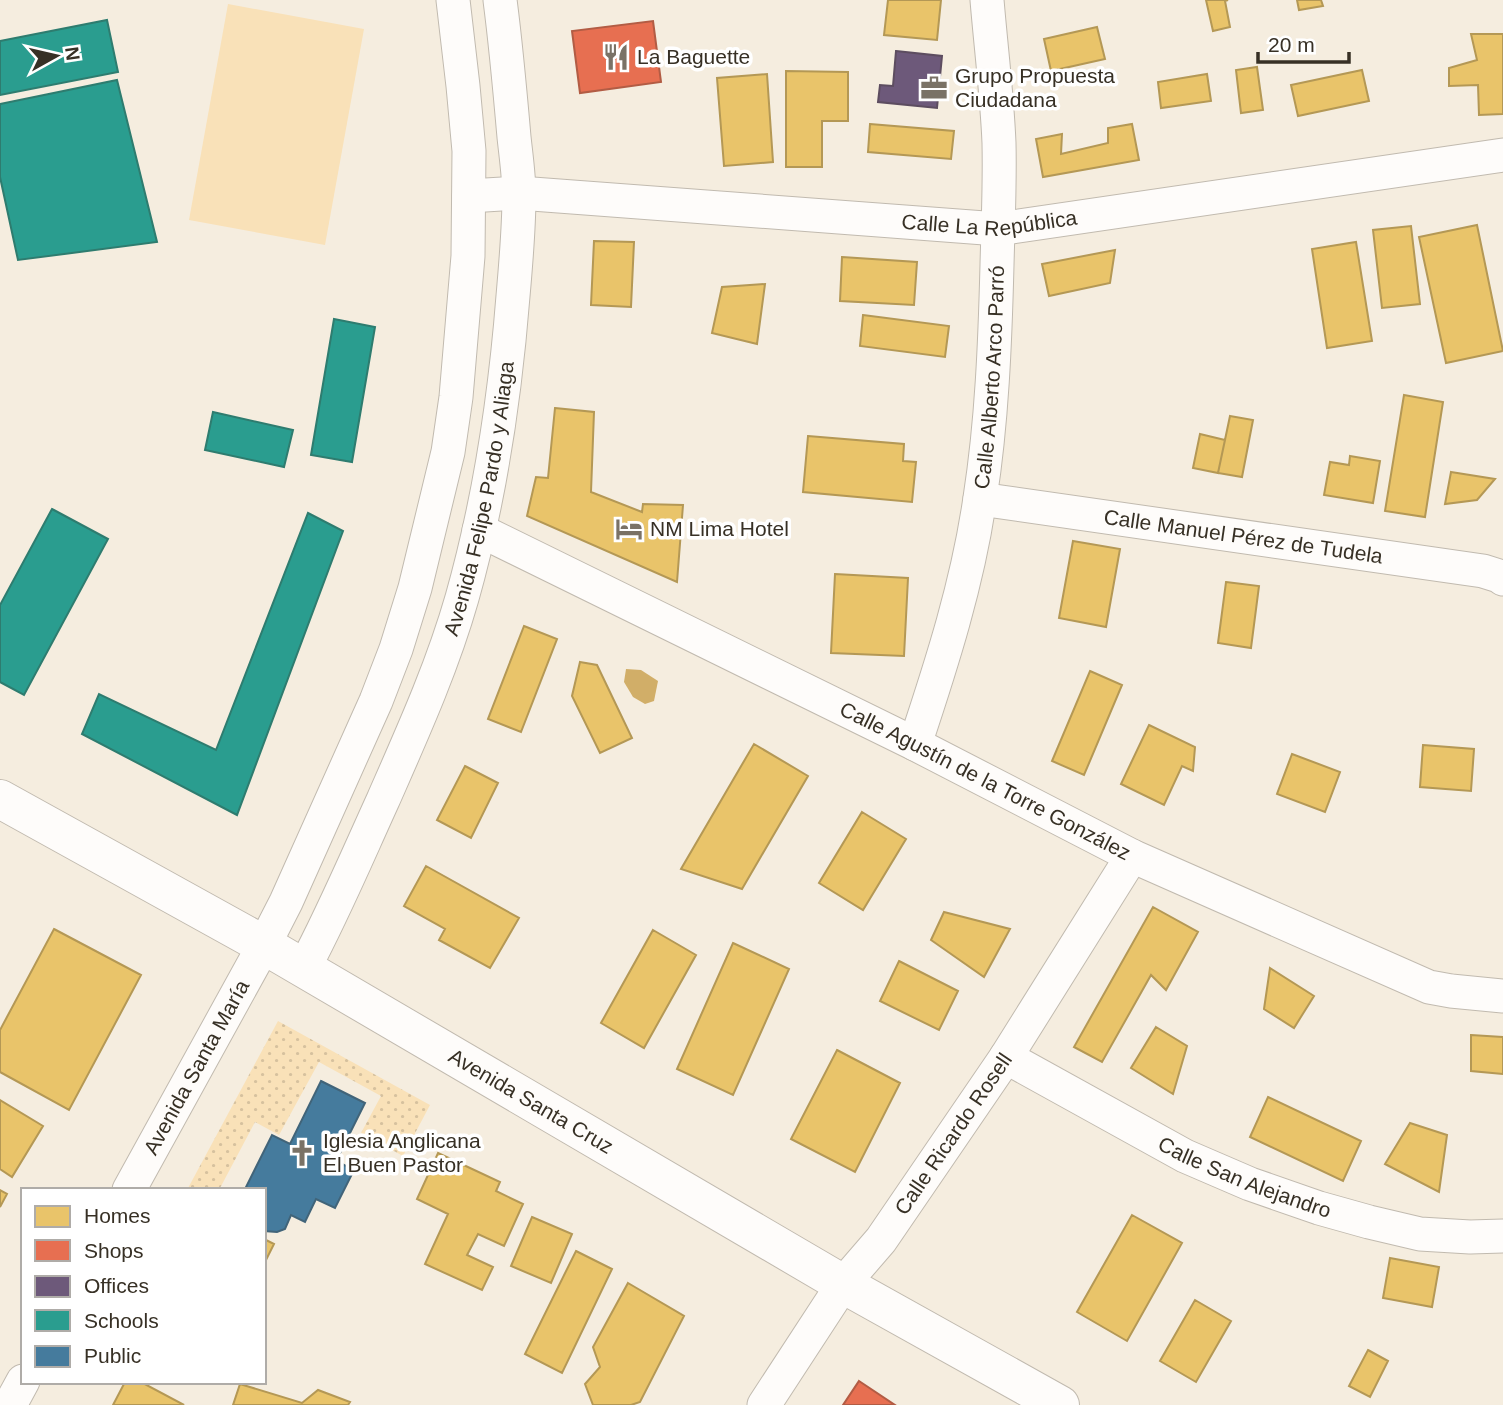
<svg xmlns="http://www.w3.org/2000/svg" width="1503" height="1405" viewBox="0 0 1503 1405" font-family="Arial,sans-serif">
<defs>
<pattern id="grass-dots" width="8" height="8" patternUnits="userSpaceOnUse" patternTransform="scale(1.75)"><rect width="8" height="8" fill="#f9e1b8"/><path d="M2 2h.1M6 6h.1" fill="none" stroke="#d6c19e" stroke-width="1.8" stroke-linecap="round"/></pattern>
</defs>
<rect width="100%" height="100%" fill="#f5eddf"/>
<path fill="url(#grass-dots)" d="M278,1021L430,1105L403,1156L361,1133L381,1096L319,1062L279,1135L255,1122L219,1190H187Z"/>
<path fill="#f9e1b8" d="M228,4L364,29L325,245L189,220Z"/>
<path fill="#d1ae68" d="M626,669L641,670L658,681L654,701L645,704L633,697L624,682Z"/>
<path fill="#e9c46a" stroke="#b49855" stroke-width="2" d="M888,0H941L937,40L884,35Z
M1206,0H1228L1225,1L1230,27L1213,31Z
M1297,0H1321L1323,6L1299,10Z
M1097,27L1105,59L1051,71L1044,39Z
M1471,34H1503V114L1479,115L1478,85L1449,86V68L1477,60Z
M1257,67L1263,110L1241,113L1236,70Z
M1362,70L1369,101L1298,116L1291,85Z
M786,71L848,72V121H822V167H786Z
M767,74L773,162L724,166L717,78Z
M1207,74L1211,101L1161,108L1158,82Z
M870,124L954,131L951,159L868,152Z
M1132,124L1139,160L1043,177L1036,139L1062,134L1061,154L1108,143V128Z
M1477,225L1503,351L1446,363L1419,237Z
M1411,226L1420,304L1382,308L1373,230Z
M594,241L634,242L631,307L591,305Z
M1356,242L1372,341L1327,348L1312,249Z
M1115,250L1110,283L1049,296L1042,264Z
M842,257L917,262L914,305L840,301Z
M765,284L757,344L712,333L722,287Z
M863,315L949,326L945,357L860,346Z
M1404,395L1443,402L1425,517L1385,511Z
M555,408L594,412L591,492L642,512L643,504L683,505L677,582L527,516L536,477L548,478Z
M1230,416L1253,420L1242,477L1218,473Z
M1200,434L1225,440L1218,473L1193,468Z
M808,436L904,444L903,461L916,462L912,502L803,492Z
M1350,456L1380,461L1373,503L1324,495L1330,462L1349,465Z
M1451,472L1495,479L1477,500L1445,504Z
M1073,541L1120,549L1106,627L1059,618Z
M835,574L908,578L904,656L831,653Z
M1226,582L1259,586L1251,648L1218,643Z
M524,626L557,639L521,732L488,719Z
M580,662L597,665L632,738L600,753L572,696Z
M1090,671L1122,685L1084,775L1052,761Z
M1149,725L1195,747L1193,771L1182,766L1164,805L1121,784Z
M754,744L808,776L742,889L681,869Z
M1423,745L1474,749L1471,791L1420,787Z
M1292,754L1340,772L1325,812L1277,794Z
M465,766L498,783L471,838L437,820Z
M862,812L906,839L863,910L819,883Z
M426,866L519,918L490,968L439,940L445,929L404,906Z
M1153,907L1198,932L1166,990L1151,975L1102,1062L1074,1047Z
M944,912L1010,929L984,977L931,940Z
M54,929L141,975L69,1110L0,1072V1030Z
M653,930L696,955L644,1048L601,1023Z
M733,943L789,969L733,1095L677,1069Z
M899,961L958,991L939,1030L880,1001Z
M1270,968L1314,996L1294,1028L1264,1009Z
M1156,1027L1187,1046L1173,1094L1131,1068Z
M1471,1035L1503,1037V1074L1471,1071Z
M837,1050L900,1083L855,1172L791,1139Z
M1268,1097L1361,1141L1343,1181L1250,1137Z
M0,1100L43,1126L12,1177L0,1169Z
M1410,1123L1447,1135L1439,1192L1385,1164Z
M438,1153L500,1182L496,1191L523,1204L504,1246L478,1234L467,1255L493,1267L482,1290L425,1264L448,1214L417,1199Z
M0,1190L7,1194L0,1207Z
M1132,1215L1182,1243L1127,1341L1077,1312Z
M532,1217L572,1234L551,1283L511,1266Z
M264,1239L274,1244L264,1264Z
M576,1251L612,1269L562,1373L525,1354Z
M1390,1258L1439,1267L1432,1307L1383,1298Z
M628,1283L684,1316L640,1402L631,1405H593L585,1384L600,1367L593,1347Z
M1195,1300L1231,1321L1196,1382L1160,1361Z
M1368,1350L1388,1361L1370,1397L1349,1386Z
M125,1382H141L184,1405H113Z
M240,1384L302,1403L318,1390L350,1402L348,1405H233Z"/>
<path fill="#e76f51" stroke="#b25c44" stroke-width="2" d="M653,21L661,82L580,93L572,31Z
M859,1381L895,1405H843Z"/>
<path fill="#6d597a" stroke="#5d4d60" stroke-width="2" d="M896,51L942,56L937,108L878,102L880,85L893,86Z"/>
<path fill="#2a9d8f" stroke="#2e7c6f" stroke-width="2" d="M107,20L118,72L0,95V41Z
M117,80L157,242L18,260L0,177V104Z
M334,319L375,327L352,462L311,455Z
M213,412L293,430L284,467L205,450Z
M52,509L108,539L24,695L0,682V605Z
M308,513L343,531L237,815L82,734L99,694L216,750Z"/>
<path fill="#457b9d" stroke="#416479" stroke-width="2" d="M321,1081L365,1103L336,1161L354,1170L335,1208L316,1199L305,1222L291,1215L285,1229L277,1232L264,1231V1190H251L246,1187L272,1135L290,1144Z"/>
<g fill="none" stroke-linecap="round" stroke-linejoin="round">
<defs>
<g id="minor">
<path id="s1" d="M469,196L519,193L998,229L1503,155"/>
<path id="s2" d="M980,499L1483,571L1499,576L1503,579"/>
<path id="s3" d="M479,530L915,744L1132,856L1429,987L1451,991L1503,996"/>
<path id="s4" d="M915,744C942,663 968,582 980,498C992,421 995,343 997,265C998,224 1000,184 999,143C997,95 991,48 987,0"/>
<path id="s5" d="M304,968C333,914 357,857 383,800C412,734 442,668 462,598C490,499 505,398 513,296C516,262 519,229 519,195C519,176 516,156 514,137C510,91 506,46 500,0"/>
<path id="s6" d="M1006,1057L1185,1156L1250,1184L1319,1208L1369,1222L1420,1234L1470,1237L1503,1236"/>
<path id="s7" d="M129,1190L264,945L286,902L376,701L396,649L415,588L448,452L456,397L468,256L469,151L463,86L453,0"/>
<path d="M10,1405L23,1381"/>
<path id="s8" d="M764,1405L843,1284L881,1240L1006,1057L1132,856"/>
</g>
<g id="major">
<path id="s9" d="M0,799L264,945L843,1284L1060,1405"/>
</g>
</defs>
<use href="#minor" stroke="#c1baaf" stroke-width="35"/>
<use href="#major" stroke="#c1baaf" stroke-width="40"/>
<use href="#minor" stroke="#fefcfa" stroke-width="33"/>
<use href="#major" stroke="#fefcfa" stroke-width="38"/>
</g>
<defs>
<symbol id="restaurant-bare" viewBox="-9 -9 18 18"><path d="M-5-6h1v4h1v-4h1v4h1v-4h1v5L-1.5 .5V6h-2V.5L-5-1ZM5-6V6H3V1.5H1.5Q1.5-4 5-6Z" fill="#7a7266" stroke="#fff" stroke-width="2.5" paint-order="stroke"/></symbol>
<symbol id="office-bare" viewBox="-9 -9 18 18"><path d="M-6-3h4V-5.5h4V-3h4V5H-6ZM-1-4.5V-3h2v-1.5ZM-6 0V1H6V0Z" fill="#7a7266" stroke="#fff" stroke-width="2.5" paint-order="stroke"/></symbol>
<symbol id="hotel-bare" viewBox="-9 -9 18 18"><path d="M-6-4.5h1.5V1H6V5H4.5V3h-9V5H-6ZM-4 0a1.8 1.8 0 1 1 3.6 0ZM.5 0V-2.5h3Q6-2.5 6 0Z" fill="#7a7266" stroke="#fff" stroke-width="2.5" paint-order="stroke"/></symbol>
<symbol id="church-bare" viewBox="-9 -9 18 18"><path d="M-1.2-6h2.4v3.5h3.3v2.4h-3.3V6h-2.4V-.1h-3.3v-2.4h3.3Z" fill="#7a7266" stroke="#fff" stroke-width="2.5" paint-order="stroke"/></symbol>
</defs>
<g fill-rule="evenodd">
<use href="#restaurant-bare" x="597" y="38" width="38" height="38"/>
<use href="#office-bare" x="915" y="69" width="38" height="38"/>
<use href="#hotel-bare" x="610" y="510" width="38" height="38"/>
<use href="#church-bare" x="283" y="1134" width="38" height="38"/>
</g>
<g text-anchor="middle" stroke-width="7" stroke-linejoin="round" paint-order="stroke">
<g font-size="21" fill="#373025" stroke="#fff" text-anchor="start">
<text x="637" y="64">La Baguette</text>
<text x="955" y="83">Grupo Propuesta<tspan x="955" dy="24">Ciudadana</tspan></text>
<text x="650" y="536">NM Lima Hotel</text>
<text x="323" y="1148">Iglesia Anglicana<tspan x="323" dy="24">El Buen Pastor</tspan></text>
</g>
<g font-size="21" fill="#373025" stroke="#fff">
<text dy="7" stroke="none"><textPath href="#s1" startOffset="522">Calle La República</textPath></text>
<text dy="7" stroke="none"><textPath href="#s4" startOffset="376">Calle Alberto Arco Parró</textPath></text>
<text dy="7" stroke="none"><textPath href="#s5" startOffset="504">Avenida Felipe Pardo y Aliaga</textPath></text>
<text dy="7" stroke="none"><textPath href="#s2" startOffset="266">Calle Manuel Pérez de Tudela</textPath></text>
<text dy="7" stroke="none"><textPath href="#s3" startOffset="565">Calle Agustín de la Torre González</textPath></text>
<text dy="7" stroke="none"><textPath href="#s7" startOffset="140">Avenida Santa María</textPath></text>
<text dy="7" stroke="none"><textPath href="#s9" startOffset="611">Avenida Santa Cruz</textPath></text>
<text dy="7" stroke="none"><textPath href="#s8" startOffset="331">Calle Ricardo Rosell</textPath></text>
<text dy="7" stroke="none"><textPath href="#s6" startOffset="268">Calle San Alejandro</textPath></text>
</g>
</g>
<rect x="21" y="1188" width="245" height="196" fill="#ffffff" stroke="#afaca8" stroke-width="2"/>
<rect x="35" y="1206" width="35" height="21" fill="#e9c46a" stroke="#afaca8" stroke-width="2"/>
<text x="84" y="1223" font-size="21" fill="#373025">Homes</text>
<rect x="35" y="1240" width="35" height="21" fill="#e76f51" stroke="#afaca8" stroke-width="2"/>
<text x="84" y="1258" font-size="21" fill="#373025">Shops</text>
<rect x="35" y="1276" width="35" height="21" fill="#6d597a" stroke="#afaca8" stroke-width="2"/>
<text x="84" y="1293" font-size="21" fill="#373025">Offices</text>
<rect x="35" y="1310" width="35" height="21" fill="#2a9d8f" stroke="#afaca8" stroke-width="2"/>
<text x="84" y="1328" font-size="21" fill="#373025">Schools</text>
<rect x="35" y="1346" width="35" height="21" fill="#457b9d" stroke="#afaca8" stroke-width="2"/>
<text x="84" y="1363" font-size="21" fill="#373025">Public</text>
<g transform="translate(56 56) rotate(82)" stroke="#ffffff" stroke-width="5" paint-order="stroke">
<path d="M0-5L12 26L0 18L-12 26Z" fill="#373025"/>
<text y="-10" font-size="19" font-weight="bold" text-anchor="middle" fill="#373025">N</text>
</g>
<path d="M1258 52v10h91v-10" fill="none" stroke="#373025" stroke-width="3.5"/>
<text x="1268" y="52" font-size="21" fill="#373025" stroke="#ffffff" stroke-width="5" paint-order="stroke">20 m</text>
</svg>
